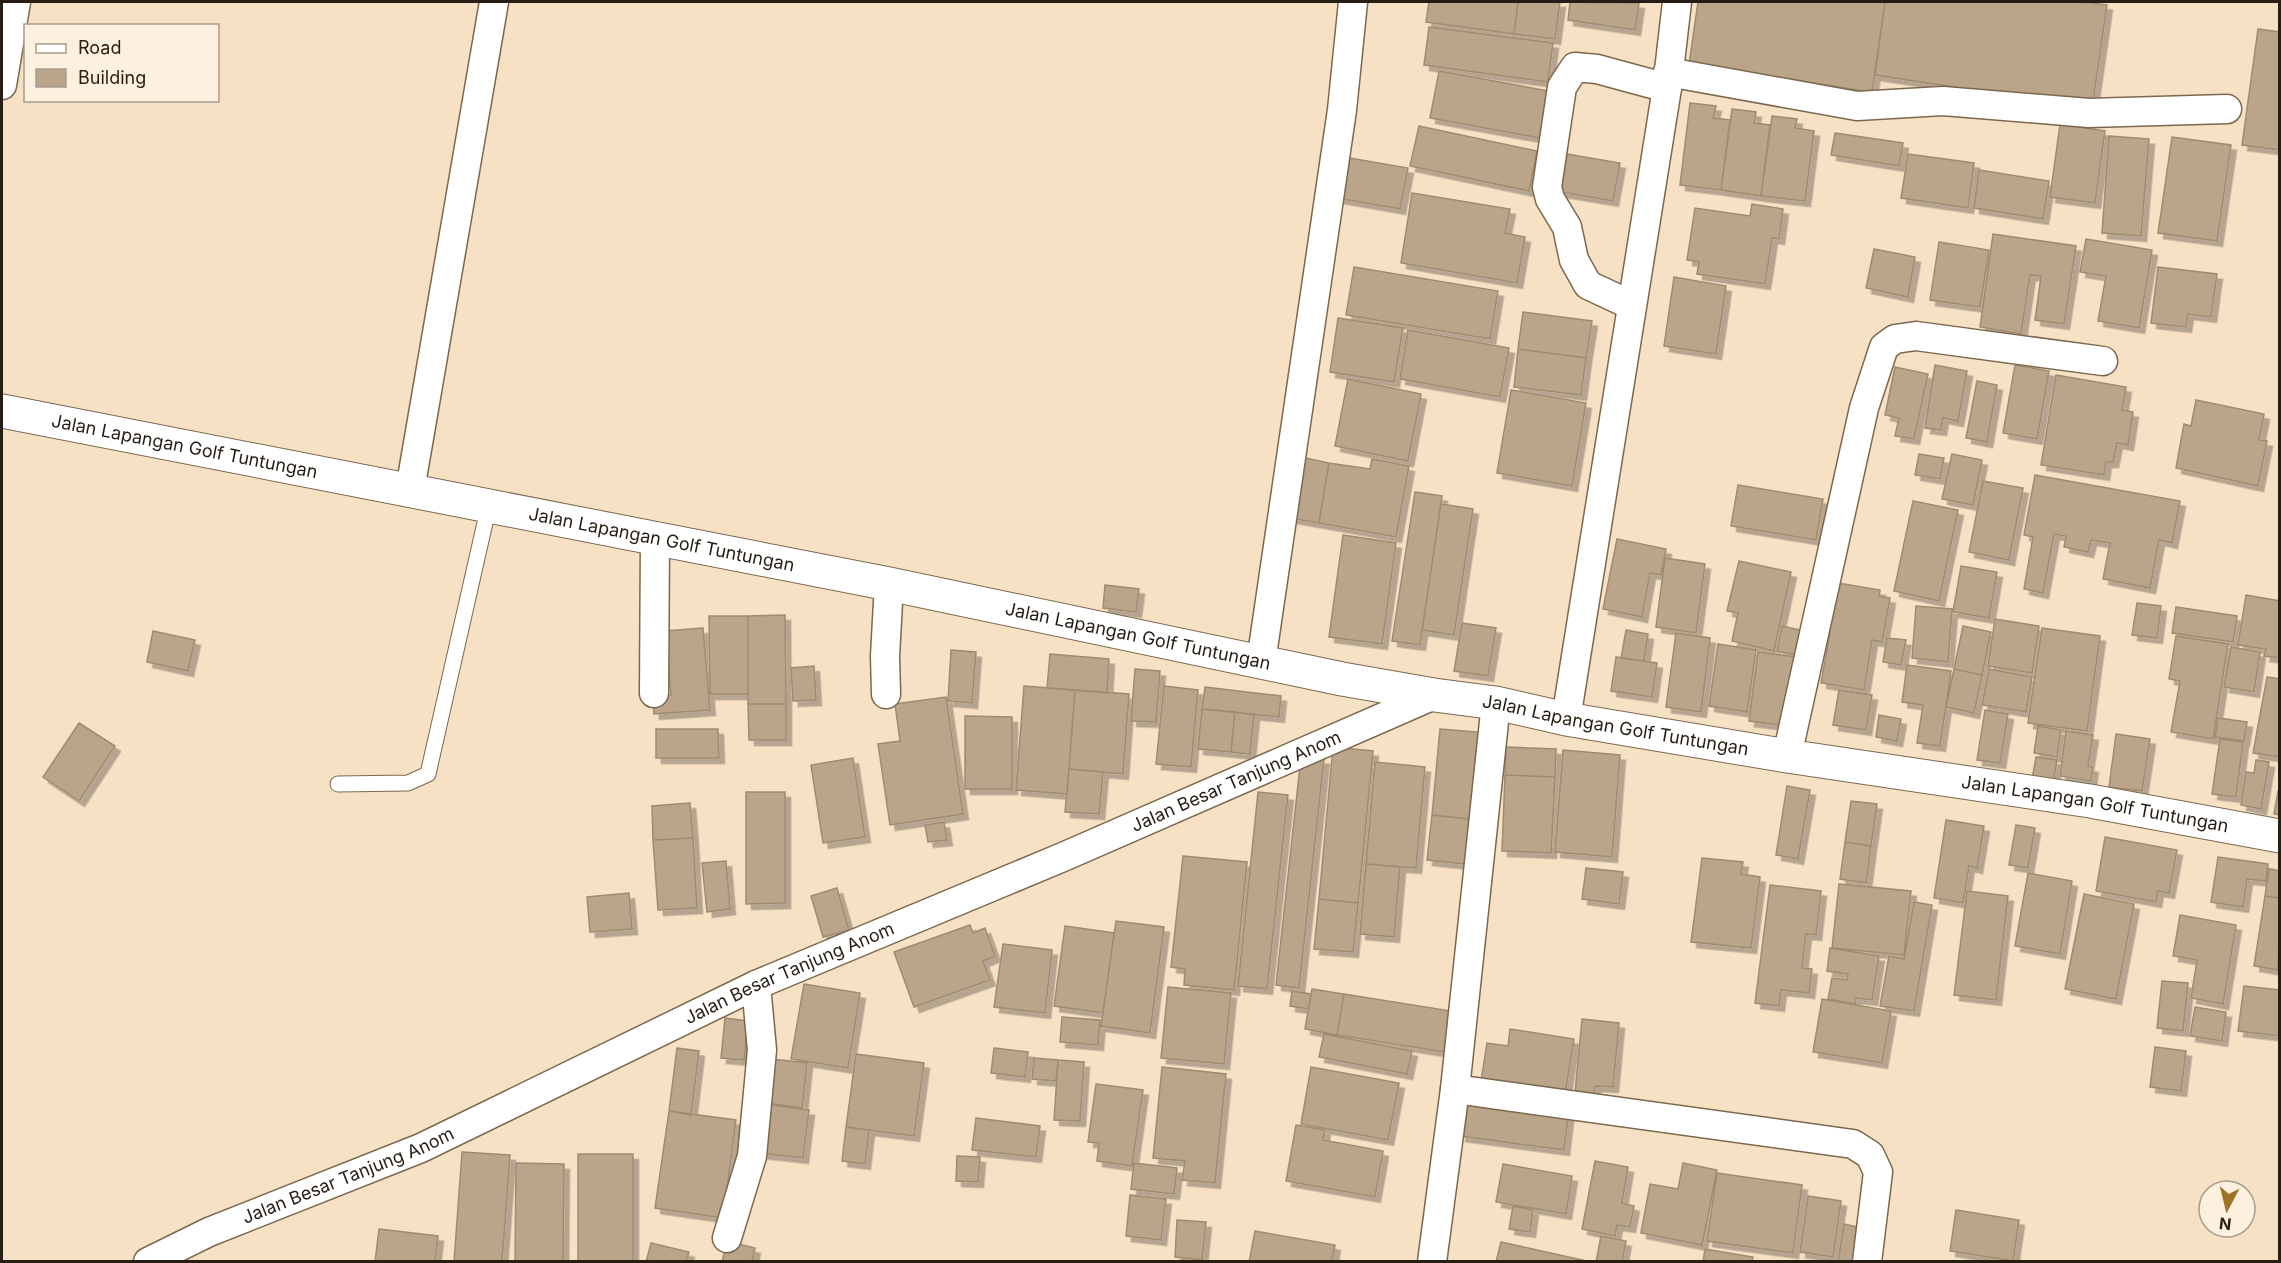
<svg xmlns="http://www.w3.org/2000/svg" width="2281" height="1263" viewBox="0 0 2281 1263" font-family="Inter,sans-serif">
<defs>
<filter id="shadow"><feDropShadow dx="5.5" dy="5.5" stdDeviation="0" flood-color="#0004"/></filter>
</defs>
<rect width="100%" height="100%" fill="#f7e1c4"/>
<path fill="#baa58a" stroke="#9f8b70" stroke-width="1.5" filter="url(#shadow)" d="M1429,2H1518L1514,34L1426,22Z
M1518,2H1560L1555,39L1514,34Z
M1570,2L1639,3L1635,30L1568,20Z
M1698,2H1885L1872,92L1689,64Z
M1885,2H2084L2107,5L2092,108L1875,75Z
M1429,27L1553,43L1548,82L1424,65Z
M2258,29L2280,32V150L2242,145Z
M1439,71L1549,91L1540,138L1430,118Z
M1690,103L1716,106L1713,118L1730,120L1721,190L1680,185Z
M1732,109L1756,112L1754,123L1770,125L1761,196L1721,190Z
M1772,116L1797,119L1795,128L1814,131L1805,201L1761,196Z
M2060,124L2105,131L2095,203L2050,197Z
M1419,126L1537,151L1529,191L1410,166Z
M1835,133L1903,143L1899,166L1831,155Z
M2109,136L2149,139L2141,236L2102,233Z
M2172,137L2231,145L2217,241L2158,233Z
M1567,154L1620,163L1613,201L1560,192Z
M1908,154L1974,163L1968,208L1901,198Z
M1338,156L1408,168L1400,209L1331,197Z
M1979,170L2049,181L2043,219L1974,208Z
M1412,193L1510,209L1505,233L1525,237L1517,283L1401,263Z
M1752,204L1783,209L1779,239L1772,238L1765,284L1697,274L1699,262L1687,260L1695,208L1750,216Z
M1993,234L2076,246L2064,324L2035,320L2041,276L2030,275L2021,334L1980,327Z
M2086,239L2152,250L2139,328L2098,321L2106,276L2080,272Z
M1939,242L1989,250L1980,307L1930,300Z
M1874,249L1915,257L1908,297L1866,288Z
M1354,267L1498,291L1490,339L1346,315Z
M2158,267L2217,274L2211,317L2188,314L2186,327L2151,323Z
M1674,277L1726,286L1716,354L1664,346Z
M1523,312L1592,321L1586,358L1518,349Z
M1338,318L1403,328L1394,382L1330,372Z
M1408,330L1509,348L1500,397L1400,379Z
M1518,349L1586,358L1581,395L1514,387Z
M1935,365L1967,371L1958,421L1943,418L1941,430L1925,428Z
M2015,365L2049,371L2037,439L2003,433Z
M1895,367L1928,374L1914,439L1895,436L1899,418L1885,415Z
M2056,375L2126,387L2122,410L2133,412L2128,445L2117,443L2113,462H2106L2104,475L2041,465Z
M1348,379L1421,394L1408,461L1335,446Z
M1977,381L1997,385L1987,442L1966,438Z
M1511,390L1586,403L1572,486L1497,473Z
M2196,400L2264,414L2259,440L2267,441L2258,486L2176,468L2184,424L2191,426Z
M1919,454L1944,458L1940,479L1915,475Z
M1952,454L1982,460L1973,505L1942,499Z
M1301,457L1329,463L1319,523L1290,518Z
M1372,459L1409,466L1396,537L1319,523L1329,463L1370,469Z
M2035,475L2180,501L2172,543L2159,540L2150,588L2103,579L2110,543L2091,540L2088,552L2064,547L2066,536L2054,534L2043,593L2024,589L2033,537L2024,535Z
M1983,481L2023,488L2009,560L1969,552Z
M1738,485L1823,499L1816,540L1731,526Z
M1415,492L1442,496L1420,645L1392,641Z
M1913,501L1958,510L1939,601L1894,591Z
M1441,504L1473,509L1454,635L1422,630Z
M1343,535L1396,543L1382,644L1329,637Z
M1617,539L1666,549L1661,575L1650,573L1642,617L1603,609Z
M1665,558L1705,564L1696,633L1656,627Z
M1739,561L1791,572L1774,651L1732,641L1738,613L1727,611Z
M1961,566L1997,572L1989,618L1953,612Z
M1838,583L1880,590L1879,596L1890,598L1882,642L1872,640L1864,690L1821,683L1830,633L1825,632Z
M1105,585L1139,589L1136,612L1103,608Z
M2246,595L2280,601V658L2264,656L2266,649L2238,645Z
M2137,603L2161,606L2157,638L2132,635Z
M1916,606L1952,609L1948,662L1912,658Z
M2176,607L2237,616L2233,642L2172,633Z
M785,615L786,704H748V616Z
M709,616H748V694H710Z
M1995,619L2039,626L2032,673L1988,666Z
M1462,623L1496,628L1488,676L1454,671Z
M1782,626L1800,630L1796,655L1777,651Z
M1963,626L1991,632L1982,675L1954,669Z
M703,628L710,710L654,714L653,696L671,695L665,631Z
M2042,628L2100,636L2087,731L2028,723Z
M1626,630L1648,634L1644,661L1621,658Z
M153,631L195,640L188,671L147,662Z
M1676,633L1710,638L1701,712L1666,707Z
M2176,636L2228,644L2213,739L2171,732L2180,681L2169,679Z
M1887,638L1906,640L1901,665L1883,662Z
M1718,644L1756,650L1747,712L1709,706Z
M2231,647L2260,652L2254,692L2224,687Z
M951,650L976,652L972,703L948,701Z
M1758,652L1796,657L1787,726L1749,721Z
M1050,654L1109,659L1107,693L1047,688Z
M1616,657L1657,663L1652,697L1611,691Z
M1907,665L1951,671L1940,746L1917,743L1923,705L1902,702Z
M814,666L816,700L793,701L791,668Z
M1135,669L1160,671L1156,722L1131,721Z
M1954,669L1982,675L1974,713L1946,707Z
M1989,669L2032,677L2026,712L1982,705Z
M2267,677L2280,679V757L2253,753Z
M1024,686L1075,690L1067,794L1016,790Z
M1164,686L1198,690L1191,767L1156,764Z
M1205,687L1281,696L1279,717L1202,709Z
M1075,690L1129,694L1123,774L1069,769Z
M1839,690L1872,695L1866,730L1833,725Z
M946,697L963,814L890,825L878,744L900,741L895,704Z
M748,704H786V740H749Z
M1202,709L1235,712L1231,752L1198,749Z
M1985,710L2008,714L2000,763L1977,760Z
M1235,712L1254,715L1250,754L1231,752Z
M1879,715L1901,719L1897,741L1876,737Z
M965,716L1012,717V789H965Z
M2218,718L2247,722L2244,741L2215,737Z
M79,723L115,746L79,801L43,777Z
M2038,726L2061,730L2057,757L2034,753Z
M656,729H718L719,758H656Z
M1440,729L1488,733L1478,820L1432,815Z
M2066,731L2093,735L2088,766L2093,767L2091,781L2060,776Z
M2116,734L2150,739L2142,791L2109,787Z
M2220,739L2243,742L2236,797L2212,794Z
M1333,747L1373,751L1358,903L1319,899Z
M1506,747L1556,749L1555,777L1505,775Z
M1563,750L1620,755L1612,857L1555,852Z
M1301,757L1324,759L1299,988L1276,985Z
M2036,757L2057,760L2052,789L2031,785Z
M853,758L865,837L823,843L811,765Z
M2256,760L2269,762L2261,809L2241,805L2246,772L2254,773Z
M1375,762L1425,767L1416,868L1366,864Z
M1069,769L1103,772L1099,814L1065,812Z
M1505,775L1555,777L1551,853L1502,851Z
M1787,786L1810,790L1798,859L1776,855Z
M2278,791L2280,792V815L2274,814Z
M746,792H785V903L746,904Z
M1258,792L1288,795L1267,989L1238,986Z
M1851,801L1877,804L1871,846L1845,842Z
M690,803L693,838L653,840L652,806Z
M1432,815L1478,820L1474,865L1427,860Z
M1946,820L1984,826L1977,868L1969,866L1963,903L1934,898Z
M944,822L947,840L928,842L925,825Z
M2016,825L2035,828L2028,868L2009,865Z
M2105,837L2177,850L2169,893L2158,891L2156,902L2096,891Z
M693,838L697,908L658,910L653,840Z
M1845,842L1871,846L1866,883L1840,879Z
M1183,856L1247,862L1234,990L1184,985L1185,969L1171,967Z
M2218,857L2268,864L2266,881L2247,879L2243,907L2211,902Z
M1702,858L1743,862L1741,874L1760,877L1751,948L1691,942Z
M726,861L730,909L707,912L702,863Z
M1366,864L1400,867L1394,937L1360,934Z
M1586,868L1623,872L1619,904L1582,899Z
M2269,869L2280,871V898L2265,896Z
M2028,873L2072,881L2060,954L2015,946Z
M1839,884L1911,891L1904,955L1832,948Z
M1770,885L1821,891L1816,935L1806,934L1802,968L1812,969L1809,993L1781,990L1779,1006L1755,1003Z
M837,888L849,930L823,937L811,896Z
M1967,891L2008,896L1996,1000L1954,995Z
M629,893L632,929L590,932L587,897Z
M2084,894L2134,904L2116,999L2065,989Z
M2265,896L2280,898L2278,970L2254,966Z
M1319,899L1358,903L1353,952L1314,949Z
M1914,902L1932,905L1914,1011L1880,1006L1889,956L1904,959Z
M2180,915L2236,925L2223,1004L2191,998L2197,960L2173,956Z
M1116,921L1164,927L1150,1033L1101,1026Z
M970,925L973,933L985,928L995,956L983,961L990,980L914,1007L894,952Z
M1065,926L1114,933L1103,1013L1054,1006Z
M1003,944L1052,950L1045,1013L994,1007Z
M1830,948L1879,956L1872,1000L1856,998L1855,1004L1828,999L1832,978L1847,980L1848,974L1827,971Z
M2162,981L2188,983L2183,1031L2157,1028Z
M804,984L860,993L848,1068L791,1059Z
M2244,986L2280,990V1036L2238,1031Z
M1168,987L1231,993L1224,1064L1161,1058Z
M1312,989L1344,994L1337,1035L1305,1029Z
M1292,991L1311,994L1309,1009L1290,1006Z
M1344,994L1451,1011L1444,1052L1337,1035Z
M1822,999L1891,1011L1882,1063L1813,1052Z
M2195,1007L2226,1012L2222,1041L2190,1036Z
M1062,1017L1100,1020L1098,1045L1060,1042Z
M725,1018L748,1021L744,1060L721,1058Z
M1582,1019L1619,1023L1613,1087L1595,1086L1593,1105L1574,1103Z
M1510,1029L1574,1039L1564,1100L1480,1087L1487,1043L1508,1046Z
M1324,1034L1412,1051L1407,1074L1319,1057Z
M2155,1047L2186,1051L2181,1091L2150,1087Z
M677,1048L699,1051L691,1115L669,1111Z
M994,1048L1028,1052L1025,1077L991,1073Z
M856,1054L924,1063L914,1136L846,1127Z
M764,1058L807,1063L802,1108L758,1102Z
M1034,1058L1058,1060L1056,1081L1032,1079Z
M1058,1060L1084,1062L1080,1121L1054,1120Z
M1162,1067L1226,1074L1215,1183L1182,1180L1185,1161L1153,1158Z
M1311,1067L1399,1083L1388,1140L1301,1124Z
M1096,1084L1143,1090L1132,1166L1097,1161L1099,1143L1088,1142Z
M1466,1096L1569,1110L1564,1150L1460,1136Z
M765,1104L809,1110L803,1158L759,1153Z
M669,1111L736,1120L723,1218L655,1208Z
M976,1118L1040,1126L1036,1157L972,1150Z
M1296,1125L1325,1130L1323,1140L1383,1151L1375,1197L1286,1181Z
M846,1127L869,1130L865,1164L842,1161Z
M462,1152L510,1155L502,1262H454Z
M578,1154H633V1262H578Z
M957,1156L980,1157L978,1182L956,1181Z
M1595,1161L1628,1167L1622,1203L1634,1206L1630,1227L1617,1225L1615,1236L1582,1229Z
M516,1163L564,1164L563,1262H515Z
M1134,1163L1177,1168L1174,1194L1131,1189Z
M1683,1163L1717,1170L1702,1245L1641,1233L1650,1184L1678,1189Z
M1503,1164L1572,1176L1566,1214L1496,1202Z
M1717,1173L1802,1185L1793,1253L1707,1241Z
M1130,1195L1166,1199L1161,1240L1126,1236Z
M1808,1196L1841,1201L1833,1257L1800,1252Z
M1513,1206L1533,1210L1530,1232L1509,1229Z
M1956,1210L2019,1220L2013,1261L1950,1251Z
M1177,1220L1206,1222L1202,1260L1175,1257Z
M1844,1224L1862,1228L1856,1262H1838Z
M379,1229L438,1236L435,1262H375Z
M1255,1231L1335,1245L1332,1262H1249Z
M1601,1236L1626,1241L1622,1262H1596Z
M727,1241L755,1248L752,1262H722Z
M1501,1242L1591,1262H1496Z
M651,1243L689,1252L686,1262H646Z
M1705,1249L1753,1257L1752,1262H1703Z"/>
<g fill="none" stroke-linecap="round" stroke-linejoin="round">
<defs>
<path id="service" d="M338,784L408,783L428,774L489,505"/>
<g id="minor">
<path d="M1668,72L1857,106L1943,101L2089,113L2227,109"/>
<path d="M2,85L16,2"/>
<path d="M1631,305L1588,285L1574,260L1567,227L1550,199L1547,187L1562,87L1575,67L1597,69L1667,88"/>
<path d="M410,490L494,2"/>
<path d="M1261,662L1342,110L1353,2"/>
<path d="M654,693L655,538"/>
<path d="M886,694L885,656L889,584"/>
<path d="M1566,719L1667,88L1677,2"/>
<path d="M1787,756L1864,408L1884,347L1895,339L1916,336L2103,361"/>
<path d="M1455,1089L1853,1144L1870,1155L1878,1172L1867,1262"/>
<path d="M727,1238L752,1156L762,1050L756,985"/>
<path id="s1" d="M148,1262L209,1232L421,1148L756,985L1063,857L1434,695"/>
<path d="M1432,1262L1455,1089L1496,703"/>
</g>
<g id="tertiary">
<path id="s2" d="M2,411L889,584L1342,679L1434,695L1496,703L1566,719L1787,756L2090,801L2280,836"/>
</g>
</defs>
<use href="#service" stroke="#7b684e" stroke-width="17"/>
<use href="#minor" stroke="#7b684e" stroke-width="31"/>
<use href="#tertiary" stroke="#7b684e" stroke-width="35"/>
<use href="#service" stroke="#fff" stroke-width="15"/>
<use href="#minor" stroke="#fff" stroke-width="28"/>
<use href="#tertiary" stroke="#fff" stroke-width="33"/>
</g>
<g text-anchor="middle" stroke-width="4.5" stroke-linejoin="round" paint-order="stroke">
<g font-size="18" fill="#261e13" stroke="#fdf0de">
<text dy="6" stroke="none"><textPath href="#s2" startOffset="186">Jalan Lapangan Golf Tuntungan</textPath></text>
<text dy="6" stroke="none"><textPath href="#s2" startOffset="672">Jalan Lapangan Golf Tuntungan</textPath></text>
<text dy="6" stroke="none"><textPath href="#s2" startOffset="1158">Jalan Lapangan Golf Tuntungan</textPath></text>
<text dy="6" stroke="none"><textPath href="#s2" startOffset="1644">Jalan Lapangan Golf Tuntungan</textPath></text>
<text dy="6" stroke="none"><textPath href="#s1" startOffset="1190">Jalan Besar Tanjung Anom</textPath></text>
<text dy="6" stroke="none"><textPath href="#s2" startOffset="2130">Jalan Lapangan Golf Tuntungan</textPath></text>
<text dy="6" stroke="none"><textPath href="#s1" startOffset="704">Jalan Besar Tanjung Anom</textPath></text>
<text dy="6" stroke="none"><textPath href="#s1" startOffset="218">Jalan Besar Tanjung Anom</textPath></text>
</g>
</g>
<rect width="2281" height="1263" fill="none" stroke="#261e13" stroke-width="6"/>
<rect x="24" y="24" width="195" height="78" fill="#fdf0de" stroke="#a79c8d" stroke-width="1.5"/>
<rect x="36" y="44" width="30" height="9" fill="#ffffff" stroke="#a79c8d" stroke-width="1.5"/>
<text x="78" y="54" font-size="18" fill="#261e13">Road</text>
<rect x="36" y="69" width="30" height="18" fill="#baa58a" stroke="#a79c8d" stroke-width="1.5"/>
<text x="78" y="84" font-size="18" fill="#261e13">Building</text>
<g transform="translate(2227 1209) rotate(187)"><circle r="28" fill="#fdf0de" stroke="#a79c8d" stroke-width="1.5"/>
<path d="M0-4.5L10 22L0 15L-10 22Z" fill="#a17225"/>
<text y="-9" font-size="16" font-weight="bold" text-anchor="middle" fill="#261e13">N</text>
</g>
</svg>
